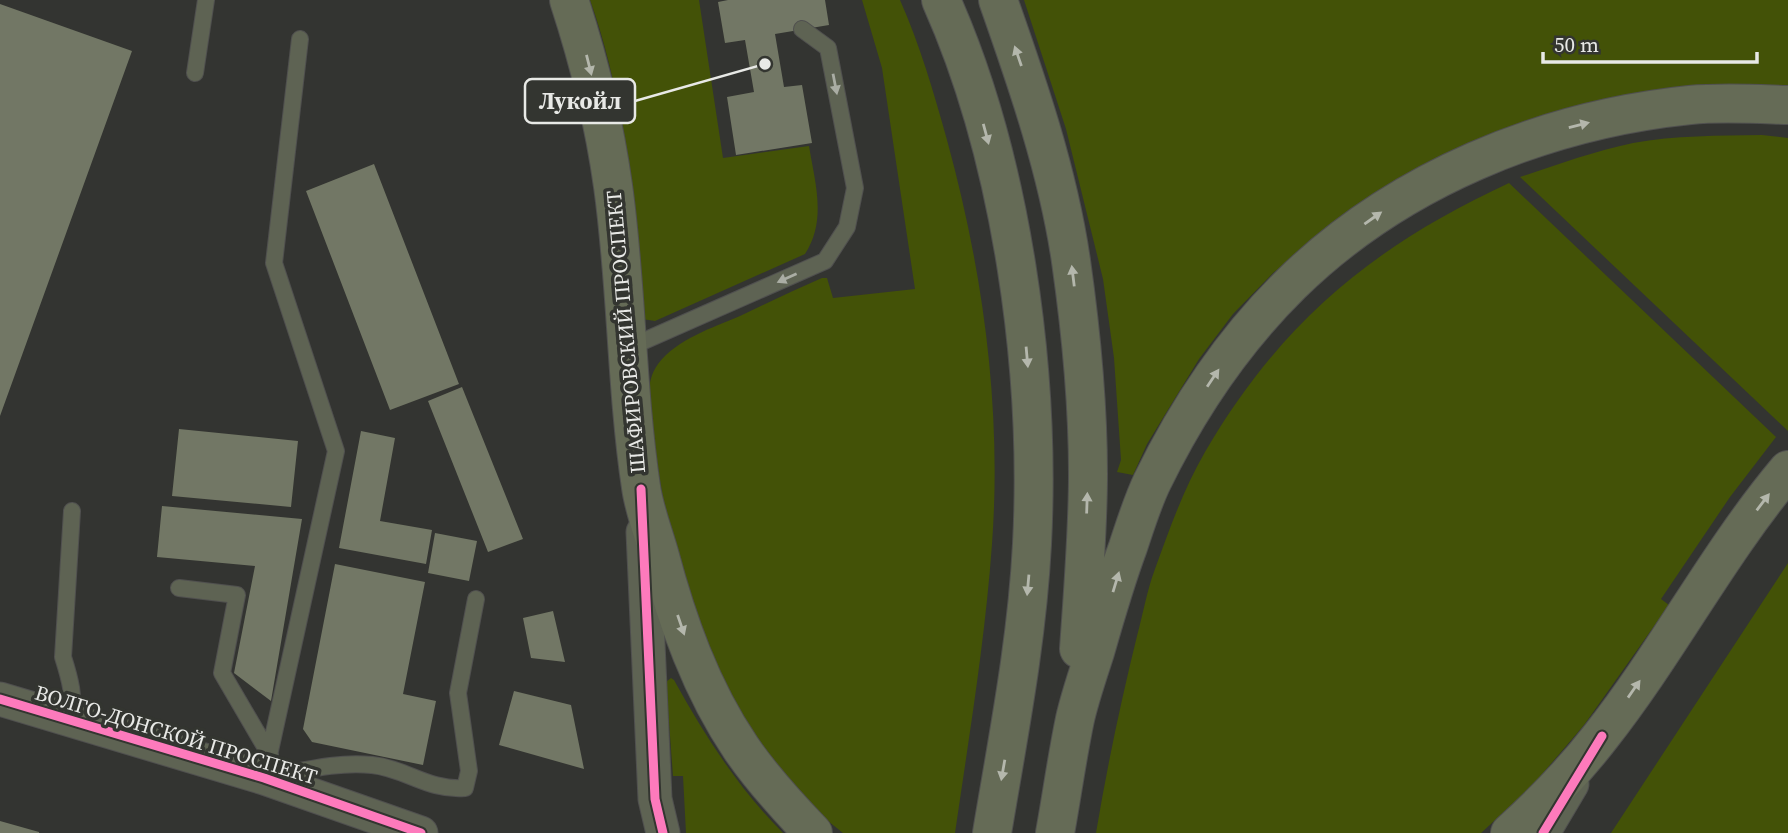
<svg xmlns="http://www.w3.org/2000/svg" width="1788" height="833" viewBox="0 0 1788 833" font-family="'Source Serif 4',serif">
<rect width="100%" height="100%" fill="#333431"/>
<path fill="#435207" d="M590,0H699L723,158L809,146C815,183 827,220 805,254L655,321L642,319C633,210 627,103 590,0Z
M862,0H900C920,45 934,93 947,140C983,271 1002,408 992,544C985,641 969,737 955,833H843C725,742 673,588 655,446C652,420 641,387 658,364C677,339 712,328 740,316C767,303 794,290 822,278H827L833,298L915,289L882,68Z
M1024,0H1788V91L1753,89L1352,214L1274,272L1233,314L1199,359L1147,444L1133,475L1117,472L1121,460L1114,358L1103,279L1066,129Z
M1762,135L1788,138V431L1520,177C1557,165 1594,151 1633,143C1675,135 1719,136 1762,135Z
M1509,183L1776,437L1730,497L1661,599L1669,605L1584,725L1532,786L1481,833H1096C1107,767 1121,701 1137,636C1143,614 1147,590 1155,569C1169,530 1184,488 1205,452C1281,322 1373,246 1509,183Z
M1788,563V833H1611Z
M671,678L674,680C705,736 738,788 783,833H686L683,776H673L666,682Z"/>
<path fill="#727765" d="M728,0H825L829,25L775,34L784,87L802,85L812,143L736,155L727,97L754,92L745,40L725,43L718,2Z
M0,4L132,51L0,416Z
M374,164L459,384L390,410L306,191Z
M462,387L523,539L488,552L428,401Z
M179,429L298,441L291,507L172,496Z
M361,431L395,438L380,521L432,530L426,564L339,548Z
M162,506L302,519L271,701L234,673L255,566L157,557Z
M435,533L477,541L469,581L428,573Z
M335,564L425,582L403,694L436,701L423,765L312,742L303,729Z
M553,611L565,662L531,658L523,618Z
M514,691L571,705L584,769L499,745Z
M0,821L39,832V833H0Z"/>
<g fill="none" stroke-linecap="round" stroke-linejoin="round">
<defs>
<path id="service" d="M300,39L274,263L336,451L264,778C299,772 336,761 372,765C405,768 428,791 465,788L469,771L458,693L476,599
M195,73L206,0
M628,348L825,261L847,227L855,188L828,48L802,29
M179,588L237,595L222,673L270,755
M71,720C75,697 70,679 63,657L72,511"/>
<path id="minor" d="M643,532L655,799L663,833
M0,699L264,778L421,833
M1543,833L1572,784"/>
<path id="primary" d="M569,0C589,61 604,122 613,186C627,285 626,387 641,487C644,509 653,532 659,553C677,621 701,689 741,748C762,779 787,806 813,833
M941,0C1012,159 1041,371 1032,544C1027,642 1008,737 992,833
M998,0C1028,85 1058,172 1071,261C1081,331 1088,403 1088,474C1088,532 1083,591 1079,649
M1055,833C1062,795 1067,757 1075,719C1080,697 1088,674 1095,652C1105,617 1115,582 1128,547C1135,526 1142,503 1152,482C1187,410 1233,341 1291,284C1397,180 1543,120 1690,105C1722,102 1756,104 1788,105
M1510,833C1543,803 1574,771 1601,736C1668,651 1718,553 1788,470"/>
</defs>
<use href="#service" stroke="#50504f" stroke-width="18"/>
<use href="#minor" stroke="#50504f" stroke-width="35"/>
<use href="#primary" stroke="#50504f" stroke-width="40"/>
<use href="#service" stroke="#5e6353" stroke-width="16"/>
<use href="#minor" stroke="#5e6353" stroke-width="33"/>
<use href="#primary" stroke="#656b56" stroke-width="38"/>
<defs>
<path id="cycleway" d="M641,489L655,799L663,833
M0,699L264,778L421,833
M1543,833L1602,736"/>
</defs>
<use href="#cycleway" stroke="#333530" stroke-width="13"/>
<use href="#cycleway" stroke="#fd7abc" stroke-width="9"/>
</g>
<defs><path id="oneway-solid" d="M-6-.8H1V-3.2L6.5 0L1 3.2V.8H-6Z" transform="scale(1.75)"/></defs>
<g fill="#b4b7ac">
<use href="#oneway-solid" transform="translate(1018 56) rotate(-109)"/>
<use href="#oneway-solid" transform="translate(589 65) rotate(76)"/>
<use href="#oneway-solid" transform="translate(1579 125) rotate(-14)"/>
<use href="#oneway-solid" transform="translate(986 134) rotate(75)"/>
<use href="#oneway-solid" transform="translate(1373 218) rotate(-35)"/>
<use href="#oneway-solid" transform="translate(1073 276) rotate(-97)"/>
<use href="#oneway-solid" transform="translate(1027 357) rotate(85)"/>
<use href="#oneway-solid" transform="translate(1213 378) rotate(-56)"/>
<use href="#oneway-solid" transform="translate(1763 502) rotate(-53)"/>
<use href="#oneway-solid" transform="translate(1087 503) rotate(-88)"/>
<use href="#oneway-solid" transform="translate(1116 582) rotate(-73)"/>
<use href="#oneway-solid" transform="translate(1028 585) rotate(95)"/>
<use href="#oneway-solid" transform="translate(681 625) rotate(71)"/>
<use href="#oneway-solid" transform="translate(1634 689) rotate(-55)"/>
<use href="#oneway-solid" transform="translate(1003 770) rotate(100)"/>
</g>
<g fill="#aaada4">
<use href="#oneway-solid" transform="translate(835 84) rotate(79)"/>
<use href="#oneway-solid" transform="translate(787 278) rotate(156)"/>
</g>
<g text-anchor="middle" stroke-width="7" stroke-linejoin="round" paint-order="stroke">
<g font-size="21" fill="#e8e9e6" stroke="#333530">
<text transform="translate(626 332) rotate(-95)" y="7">ШАФИРОВСКИЙ ПРОСПЕКТ</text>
<text transform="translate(176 735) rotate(17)" y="7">ВОЛГО-ДОНСКОЙ ПРОСПЕКТ</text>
</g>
</g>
<path fill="none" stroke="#e8e9e6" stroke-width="2.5" d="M765 64L635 101"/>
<circle fill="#e8e9e6" stroke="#333530" stroke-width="2.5" cx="765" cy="64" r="7"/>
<rect fill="#333530" stroke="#e8e9e6" stroke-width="2.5" x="525" y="79" width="110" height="44" rx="7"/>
<g font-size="23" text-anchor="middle" font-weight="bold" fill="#e8e9e6">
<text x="580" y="109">Лукойл</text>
</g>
<path d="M1543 52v10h214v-10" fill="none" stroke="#e8e9e6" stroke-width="3.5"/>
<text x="1554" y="52" font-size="21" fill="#e8e9e6" stroke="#333530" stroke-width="5" paint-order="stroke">50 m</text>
</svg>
